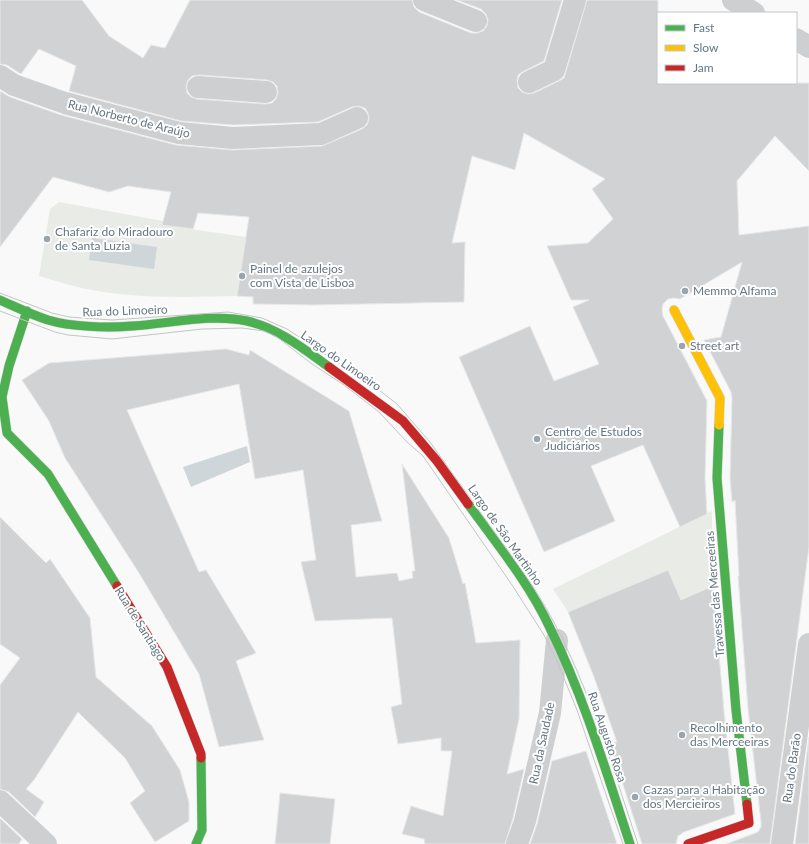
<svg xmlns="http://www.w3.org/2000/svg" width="809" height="844" viewBox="0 0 809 844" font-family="Lato,sans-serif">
<rect width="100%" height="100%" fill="#f9f9f9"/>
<path fill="#e8ebe6" d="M59,202L163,221L162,225L246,237L237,296C189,297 140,299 92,290C74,287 57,281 39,276L50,209Z
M712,511V587L681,600L668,570L568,612L553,589Z"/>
<path fill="#ced6d9" d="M92,238L157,247L154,269L89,260Z
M247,446L250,462L191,487L183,467Z"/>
<path fill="#d0d2d3" stroke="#e8e8e8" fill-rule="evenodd" d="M0,0H82L109,36L143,58L151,45L165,48L190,0H412L414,7L419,12L471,33H477L483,31L487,26L488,20L486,14L481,9L457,0H562L544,61L524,71L518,75L517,81L518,88L522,92L528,94L534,93L559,81L564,78L587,0H658V83H809V171L775,136L737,181L739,235L809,226V547L770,844H726L758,832L761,827V822L748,709L738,576H739L735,500L732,502L730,478L732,398L731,392L704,340L721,337L742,262L680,299L674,298L668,299L663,304L662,309L663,316L707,401L705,478L707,514L680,527L643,445L591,466L615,521L544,552L459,357L530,326L554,381L599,364L573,307L589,300H571L547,246L588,243L613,219L592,189L605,179L524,133L515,170L472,156L452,243L465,242L464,302L313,305L253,304V297L237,296L249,217L198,213L193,229L162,225L171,192L128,186L109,192L53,177L0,247V91L10,97L61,115L176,145L232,150L322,146L362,129L367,125L369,119L368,113L365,108L358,106L352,107L318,122L233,125L181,121L69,91L76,66L39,49L21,74L7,65L0,64ZM199,75L267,80L273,82L277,86L278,93L276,99L272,103L265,104L197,99L191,97L187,93L186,86L188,80L192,76Z
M226,349L249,355L250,350L349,411L382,521L351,525L356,577L397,573L399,581L413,578L412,571H415L402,464L449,538L463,584L465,583L476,643L520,640L519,719L507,774L524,769L513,818L505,844H425L424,839L402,834L411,806L443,816L452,751H441V738L398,744L391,707L402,704L392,618L315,621L301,562L316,560L303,470L255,479L239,384L127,410L199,572L206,570L256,653L236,661L264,740L219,747L199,674L139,573L65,458L49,421L22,380L49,363Z
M0,517L46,563L50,559L90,618L96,677L152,726L180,770L189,802V821L155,842L130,803L145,791L125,758L78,712L34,780L26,789L44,802L35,817L9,792L0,789V685L20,658L0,644Z
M668,570L681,600L713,586L724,711L735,814L684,832L678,836L676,844H642L610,744L617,742L594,677L568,612Z
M809,737V844H795Z
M586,751L617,844H530L537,824L552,761Z
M280,793L335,799L330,844H275Z
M0,818L22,839L19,844H0Z"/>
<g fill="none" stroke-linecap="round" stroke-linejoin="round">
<defs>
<path id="fast" d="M0,300C16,307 32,315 48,320C71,327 108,328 132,326C168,324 212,313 247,321C278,328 304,349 329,367
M27,311L9,366L2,397L7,433L48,474L117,586
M719,425L717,478L736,710L747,804
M468,504C497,544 529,583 550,628C584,697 606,771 630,844
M196,844L202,830L201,758"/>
<path id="slow" d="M674,310L720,398L719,425"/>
<path id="jam" d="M329,367L403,421L437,461L468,504
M117,586L167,667L201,754V758
M688,844L749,823L747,804"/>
</defs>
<use href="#fast" stroke="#d5d6d7" stroke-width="10"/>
<use href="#slow" stroke="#d5d6d7" stroke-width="10"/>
<use href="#jam" stroke="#d5d6d7" stroke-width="10"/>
<path stroke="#cecfd0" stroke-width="22" d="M424,0L476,21
M733,0L754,13
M796,39L809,47
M0,76L14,85L65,103L179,133L233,138L321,134L357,118
M529,82L554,70L575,0
M198,87L266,92
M0,801L46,844
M517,844L525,821L550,713L557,640
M782,844L809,644"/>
<use href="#fast" stroke="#4caf50" stroke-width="9"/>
<use href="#slow" stroke="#ffc107" stroke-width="9"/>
<use href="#jam" stroke="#c62828" stroke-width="9"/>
<path stroke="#c3c5c6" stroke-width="1" d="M0,293L52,313L69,317L112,320L228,312L262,318L287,329L379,390L397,404L430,442L528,579C581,657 608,755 638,844
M0,311L55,332L68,335L112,339L202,329L242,328L264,331L277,337L312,364L344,385L379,412L407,442L423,456L512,585L544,635L557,661L577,710L623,844"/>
</g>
<g fill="#99a4ac" stroke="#fff" stroke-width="1.5">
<circle cx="47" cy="239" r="4"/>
<circle cx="242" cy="276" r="4"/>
<circle cx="685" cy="291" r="4"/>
<circle cx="682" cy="346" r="4"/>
<circle cx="537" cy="439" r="4"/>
<circle cx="682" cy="735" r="4"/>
<circle cx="635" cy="797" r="4"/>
</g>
<g text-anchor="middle" stroke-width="4" stroke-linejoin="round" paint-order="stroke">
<g font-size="12" fill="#657683" stroke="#fff">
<text transform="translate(129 119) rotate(14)" y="4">Rua Norberto de Araújo</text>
<text transform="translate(125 311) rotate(-2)" y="4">Rua do Limoeiro</text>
<text transform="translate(341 361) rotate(35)" y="4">Largo do Limoeiro</text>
<text transform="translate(505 535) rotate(55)" y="4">Largo de São Martinho</text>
<text transform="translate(715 594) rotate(-95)" y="4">Travessa das Merceeiras</text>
<text transform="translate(140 624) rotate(58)" y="4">Rua de Santiago</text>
<text transform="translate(607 737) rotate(71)" y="4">Rua Augusto Rosa</text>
<text transform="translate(542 743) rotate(-78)" y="4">Rua da Saudade</text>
<text transform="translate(792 768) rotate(-82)" y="4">Rua do Barão</text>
</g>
<g font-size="12" fill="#657683" stroke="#fff" text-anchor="start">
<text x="55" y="236">Chafariz do Miradouro<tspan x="55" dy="14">de Santa Luzia</tspan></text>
<text x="250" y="273">Painel de azulejos<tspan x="250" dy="14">com Vista de Lisboa</tspan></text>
<text x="693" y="295">Memmo Alfama</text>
<text x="690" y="350">Street art</text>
<text x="545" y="436">Centro de Estudos<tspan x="545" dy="14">Judiciários</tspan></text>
<text x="690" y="732">Recolhimento<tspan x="690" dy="14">das Merceeiras</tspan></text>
<text x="643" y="794">Cazas para a Habitação<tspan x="643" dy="14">dos Mercieiros</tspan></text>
</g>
</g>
<rect x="657" y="12" width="140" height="72" fill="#ffffff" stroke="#c1c8cd"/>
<rect x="665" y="25" width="20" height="6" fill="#4caf50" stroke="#c1c8cd"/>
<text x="693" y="32" font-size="12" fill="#657683">Fast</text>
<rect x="665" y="45" width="20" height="6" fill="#ffc107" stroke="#c1c8cd"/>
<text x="693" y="52" font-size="12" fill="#657683">Slow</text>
<rect x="665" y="65" width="20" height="6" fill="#c62828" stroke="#c1c8cd"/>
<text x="693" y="72" font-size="12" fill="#657683">Jam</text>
</svg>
